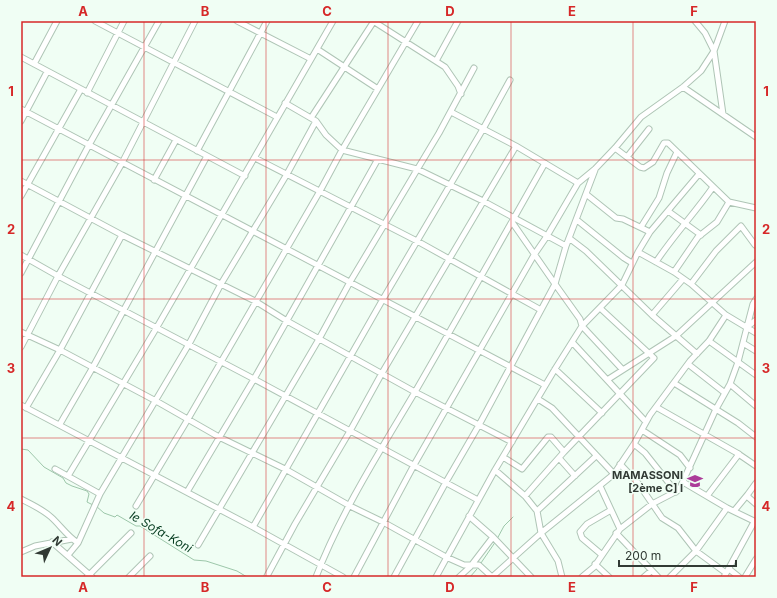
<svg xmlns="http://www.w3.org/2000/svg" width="777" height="598" viewBox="0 0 777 598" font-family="Inter,sans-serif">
<rect width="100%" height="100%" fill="#f0fef4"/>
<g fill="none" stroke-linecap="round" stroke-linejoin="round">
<path stroke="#9dc7aa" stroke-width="1" d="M21,449L28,450L44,467L63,478L66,483L72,486L87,491L89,494L87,502L93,505
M96,506L104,513L115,517L117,515L136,526H140L194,560L206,561L237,571L247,577
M497,539L504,526L513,517
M481,563L496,541
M470,577L477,569"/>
<defs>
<path id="minor" d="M95,21L277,117
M237,21L311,59
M373,21L445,67L458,86L461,94
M695,21L705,33L714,51L723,114
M317,49L378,89
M21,57L245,176
M436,61L458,21
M34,64L57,21
M683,87L756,137
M87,93L124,21
M285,103L316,121L326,135L342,150L417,169L483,201L566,246
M21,109L545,385
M451,112L516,146L578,183
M311,118L374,21
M21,121L47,72
M615,148L640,167L644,168L653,162L664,143H668L729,202L756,208
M197,151L267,21
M627,157L649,129
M255,158L417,241L541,310
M154,180L176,140
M21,181L122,235L255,301L287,321L415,392L512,442
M586,194L616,218L623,219L650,232
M21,196L81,89
M668,211L701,235
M577,220L624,258L632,263
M512,222L555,284L580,319L582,326L622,369
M641,227L659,198L667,173L677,152
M569,238L586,251L652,315L697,354
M638,252L674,272L691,284L726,315L756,333
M21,255L58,276L254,379L478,500
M656,262C673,236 695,213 713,187
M674,272L698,237L717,222L729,202
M21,273L89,145L159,21
M691,284L716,251L741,226L755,245
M652,315L683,279
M747,327L753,304L756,299
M21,332L60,350L156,401L219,437L285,469L350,506L383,522L446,557L464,565H479L492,577
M709,341L756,375
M572,342L646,422
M743,343L756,351
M21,347L58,276L122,163L195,21
M688,364L725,393
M555,369L602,413
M607,380L676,336L756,262
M674,383L738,423L756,437
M730,384L756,406
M538,399L552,408L614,474
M21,405L253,527L343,577
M656,407L737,453L756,466
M26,408L60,350L122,235
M60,424L93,367L207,156
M642,430L680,455L690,468
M634,444L645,453L676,492
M503,457L522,469L548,437H551L564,452
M559,458L575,476
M620,464L638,483L662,518L678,528L696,551L726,573
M55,469L100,494
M495,470L525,496L537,511L541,533L558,561L562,577
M68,476L157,327L333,21
M683,482L727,508L756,522
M756,483L748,494V497L756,504
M600,486L620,529
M187,492L254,379L378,159
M525,496L564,452L654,358L600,308
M707,496L739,454
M21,499C31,504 42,509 51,517C60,525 67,536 78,543
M136,506L188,419L320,191L342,150L418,21
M537,511L596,456
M734,511L748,494
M469,516L493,537L531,577
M253,527L383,299L483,129L510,80
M616,533L658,577
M52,542L92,577
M198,545L319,339L350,282L439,133L474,68
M21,552L35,546L72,539
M601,554L582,538L580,532L587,524L611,510
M68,555L78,543L100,494L189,344L221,284L287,174L316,121
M595,564L609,577
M729,569L739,577
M267,576L295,524L350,431L382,373L516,146
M87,577L131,533
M129,577L150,556
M316,577C340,514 380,451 415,392C459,316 502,239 545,163
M354,577L414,465L534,255L547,236L578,183L595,169L615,148L641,117L683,87L701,71L714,51L725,21
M394,577L446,482L479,425L555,284L566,246L595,170
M436,577L495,470L555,369L582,326L622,285L638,252L650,232L699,174
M459,577L470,567L493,537
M492,577L541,533L614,474L634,444L650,415L690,361L709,341L726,315
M582,577L594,567L620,529L652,504L679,490L716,409L730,384L738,362L747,327L756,320
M644,577L651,571
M670,577L696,551L727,508
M724,577L754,522
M745,577L756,559"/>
</defs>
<use href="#minor" stroke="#afc5b6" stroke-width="7"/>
<use href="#minor" stroke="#fff" stroke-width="5"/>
</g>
<path fill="none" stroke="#d62828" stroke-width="1" stroke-opacity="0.55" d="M144,21V577M266,21V577M388,21V577M511,21V577M633,21V577M21,160H756M21,299H756M21,438H756"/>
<defs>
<symbol id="school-bare" viewBox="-9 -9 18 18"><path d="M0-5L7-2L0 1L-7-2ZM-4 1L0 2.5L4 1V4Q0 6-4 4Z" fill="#ac3c99" stroke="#f0fef4" stroke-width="2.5" paint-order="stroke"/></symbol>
</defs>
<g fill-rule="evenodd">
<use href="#school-bare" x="684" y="470" width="22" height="22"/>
</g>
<g text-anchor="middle" stroke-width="3" stroke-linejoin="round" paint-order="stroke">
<g font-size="11" font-weight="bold" fill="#313a34" stroke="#f0fef4" text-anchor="end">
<text x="683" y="479">MAMASSONI<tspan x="683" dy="13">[2ème C] I</tspan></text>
</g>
<g font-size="12" font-style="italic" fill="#073d21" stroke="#f0fef4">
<text transform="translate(161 532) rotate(30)" y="4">le Sofa-Koni</text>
</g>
</g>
<rect width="777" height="598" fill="none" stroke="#f0fef4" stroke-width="44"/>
<g transform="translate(50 548) rotate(46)" stroke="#f0fef4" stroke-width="3" paint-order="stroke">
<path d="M0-3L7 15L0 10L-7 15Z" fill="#313a34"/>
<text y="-6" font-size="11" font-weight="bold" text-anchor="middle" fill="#313a34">N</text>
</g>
<path d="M619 560v6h117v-6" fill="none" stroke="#313a34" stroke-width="2"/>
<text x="625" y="560" font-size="12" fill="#313a34" stroke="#f0fef4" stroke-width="3" paint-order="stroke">200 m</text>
<rect x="22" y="22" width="733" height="554" fill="none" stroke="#d62828" stroke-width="1.5"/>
<g font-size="13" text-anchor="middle" font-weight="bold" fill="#d62828">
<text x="83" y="16">A</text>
<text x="205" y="16">B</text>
<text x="327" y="16">C</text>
<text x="450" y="16">D</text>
<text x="572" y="16">E</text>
<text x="694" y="16">F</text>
<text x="11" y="96">1</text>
<text x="766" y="96">1</text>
<text x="11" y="234">2</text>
<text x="766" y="234">2</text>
<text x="11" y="373">3</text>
<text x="766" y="373">3</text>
<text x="11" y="511">4</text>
<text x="766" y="511">4</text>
<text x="83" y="592">A</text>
<text x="205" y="592">B</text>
<text x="327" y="592">C</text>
<text x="450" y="592">D</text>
<text x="572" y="592">E</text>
<text x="694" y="592">F</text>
</g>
</svg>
